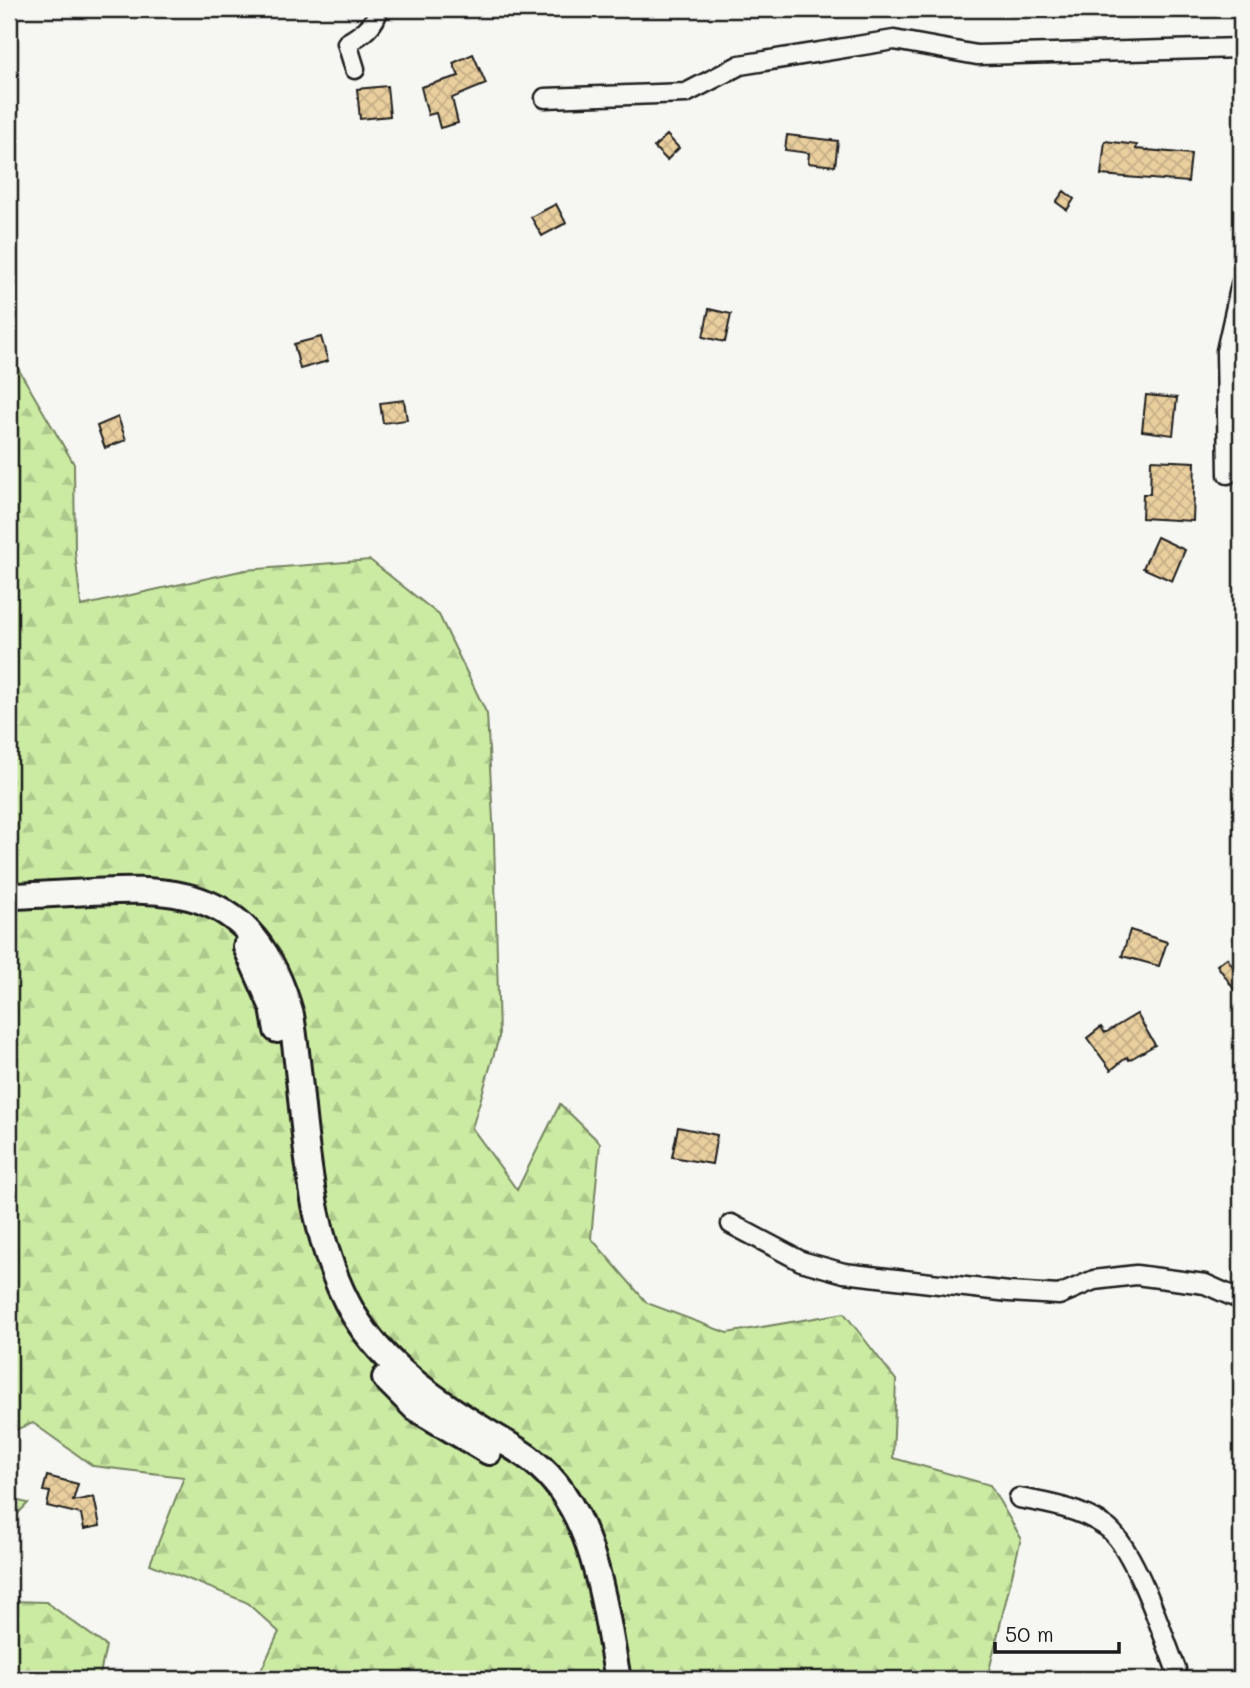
<svg xmlns="http://www.w3.org/2000/svg" width="1250" height="1688" viewBox="0 0 1250 1688" font-family="Mali,sans-serif">
<defs>
<pattern id="forest-firs" width="22" height="20" patternUnits="userSpaceOnUse" patternTransform="scale(1.75)"><rect width="22" height="20" fill="#cbeba3"/><path d="M5 1l3.5 6h-7zM16 11l3.5 6h-7z" fill="#aec98c"/></pattern>
<pattern id="building-cross-hatch" width="8" height="8" patternUnits="userSpaceOnUse" patternTransform="scale(1.75)"><rect width="8" height="8" fill="#e9ce9e"/><path d="M0 0l8 8M0 8l8-8" fill="none" stroke="#c7b088"/></pattern>
</defs>
<rect width="100%" height="100%" fill="#f6f6f2"/>
<filter id="ink" filterUnits="userSpaceOnUse"><feTurbulence type="fractalNoise" baseFrequency=".0143" numOctaves="2"/><feDisplacementMap in="SourceGraphic" scale="14" xChannelSelector="R" yChannelSelector="G"/><feConvolveMatrix kernelMatrix="1 2 1 2 8 2 1 2 1" color-interpolation-filters="sRGB"/></filter>
<g filter="url(#ink)">
<path fill="url(#forest-firs)" stroke="#748460" stroke-width="2" d="M9,353L74,464L75,552L81,606L245,570L370,560L439,615L487,714L494,838L499,1037L472,1128L517,1190L560,1104L600,1143L591,1238L647,1303L727,1333L844,1313L896,1380L893,1458L990,1485L1021,1538L987,1679H257L279,1632L246,1602L150,1564L184,1477L93,1466L33,1423L9,1432Z
M9,1499L28,1503L9,1523Z
M9,1601L46,1602L106,1646L99,1679H9Z"/>
<path fill="url(#building-cross-hatch)" stroke="#1c1c1c" stroke-width="2" d="M473,54L486,84L452,98L458,123L440,128L436,113L428,115L421,87L459,76L453,63Z
M387,86L390,116L360,119L357,89Z
M667,135L679,148L667,160L654,147Z
M787,135L838,141L835,166L808,163L809,153L785,150Z
M1105,141L1137,145L1136,149L1191,154L1188,182L1101,175Z
M1064,191L1074,199L1067,210L1056,202Z
M556,204L566,223L542,236L531,217Z
M709,309L731,314L725,342L703,337Z
M321,337L328,361L300,369L294,344Z
M1146,395L1177,398L1173,435L1142,431Z
M404,400L407,420L383,423L380,403Z
M118,417L126,440L105,448L97,426Z
M1151,460L1195,462L1193,521L1142,518L1143,494H1150Z
M1157,537L1185,550L1172,581L1143,568Z
M1130,930L1167,942L1159,966L1122,956Z
M1227,958L1241,977V999L1217,965Z
M1137,1014L1155,1045L1129,1060L1127,1057L1111,1070L1087,1038L1101,1027L1105,1033Z
M678,1127L717,1135L712,1164L672,1157Z
M47,1476L78,1484L73,1501L94,1497L100,1526L84,1529L81,1514L47,1506L50,1492L43,1491Z"/>
<g fill="none" stroke-linecap="round" stroke-linejoin="round">
<defs>
<path id="street" d="M355,69L347,43C361,35 376,25 378,9
M545,98L686,93L740,65L894,40L977,55L1241,48
M1228,474L1226,351L1241,284
M731,1224L801,1261L844,1273L1009,1292L1059,1295L1094,1280L1136,1275L1205,1284L1241,1300
M1019,1498C1047,1503 1081,1509 1105,1526C1134,1545 1163,1636 1176,1669V1679"/>
<path id="secondary" d="M9,896C139,893 247,858 291,1015C307,1113 302,1227 354,1315C385,1366 434,1399 484,1430C500,1440 518,1449 533,1461C596,1510 604,1607 618,1679
M246,947L273,1008L277,1030
M385,1378L415,1408L489,1452"/>
</defs>
<use href="#street" stroke="#1c1c1c" stroke-width="23"/>
<use href="#secondary" stroke="#1c1c1c" stroke-width="30"/>
<use href="#street" stroke="#f6f6f2" stroke-width="18"/>
<use href="#secondary" stroke="#f6f6f2" stroke-width="24"/>
</g>
</g>
<rect width="1250" height="1688" fill="none" stroke="#f6f6f2" stroke-width="35"/>
<rect x="18" y="18" width="1215" height="1653" fill="none" stroke="#1c1c1c" stroke-width="2.5" filter="url(#ink)"/>
<path d="M995 1642v10h124v-10" fill="none" stroke="#1c1c1c" stroke-width="3.5"/>
<text x="1005" y="1642" font-size="21" fill="#1c1c1c" stroke="#f6f6f2" stroke-width="5" paint-order="stroke">50 m</text>
</svg>
